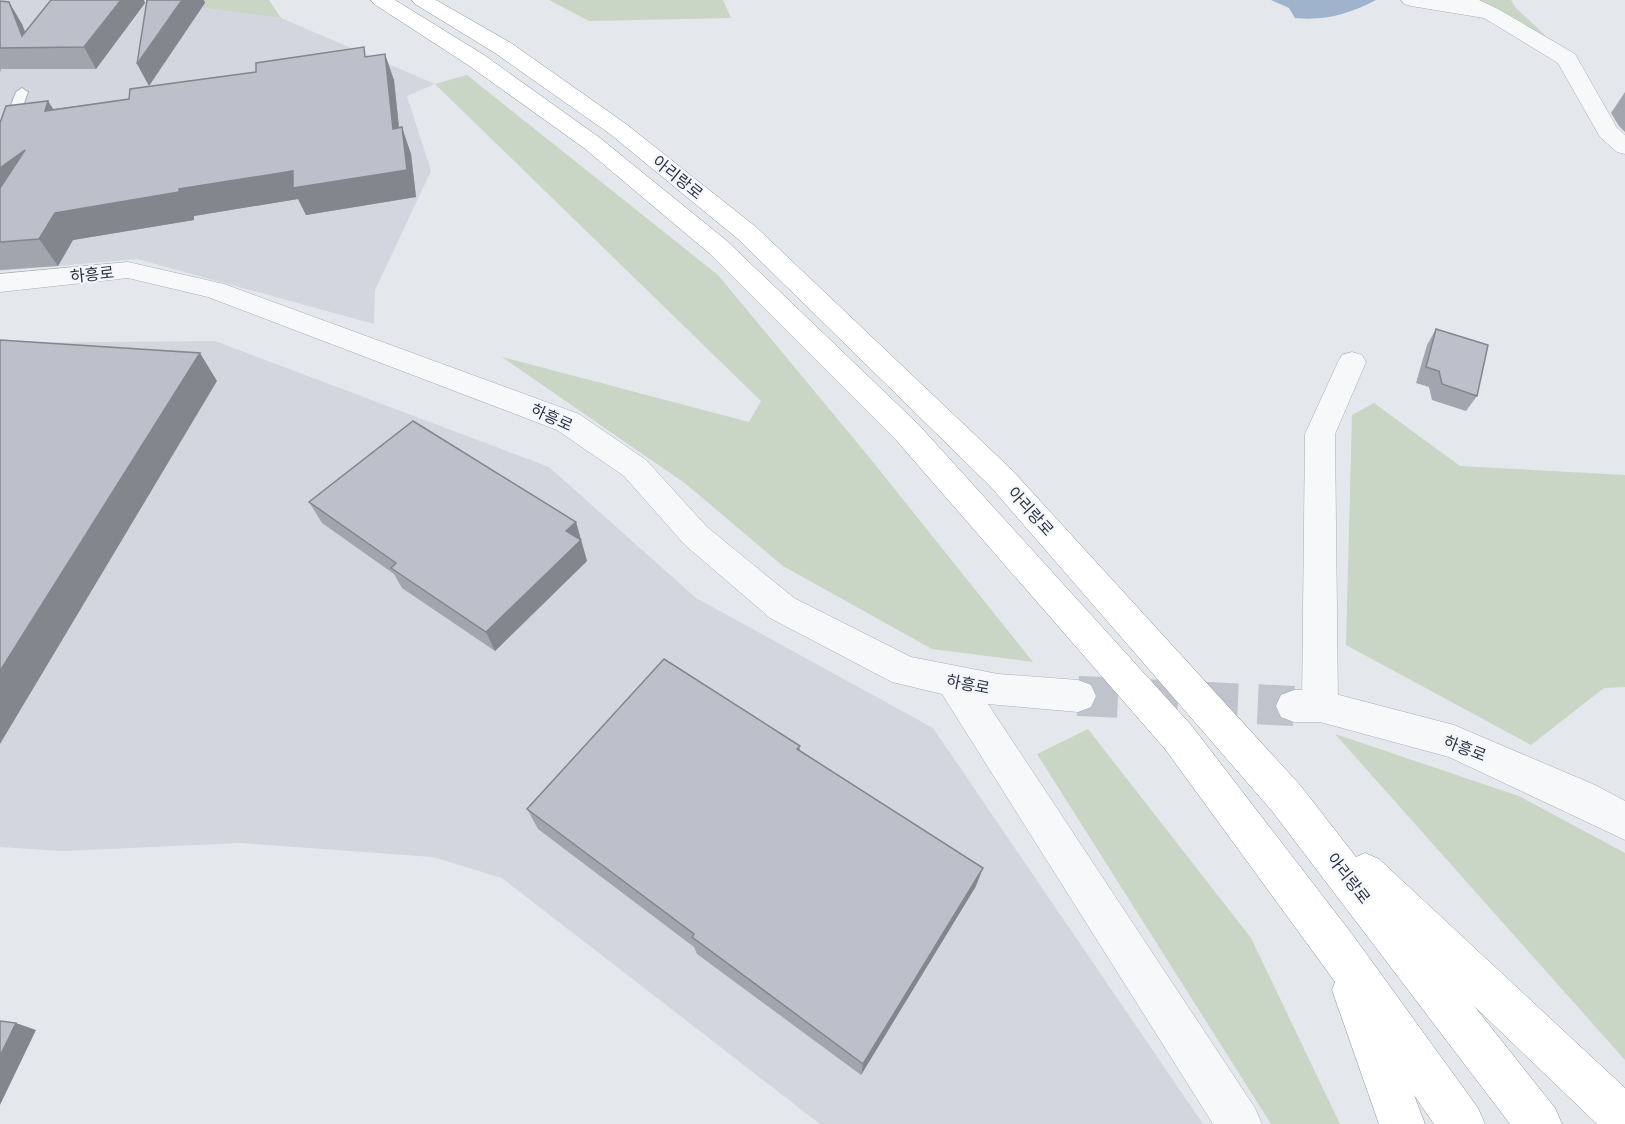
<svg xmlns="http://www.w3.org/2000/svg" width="1625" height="1124" viewBox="0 0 1625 1124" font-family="'Source Sans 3','Noto Sans KR',sans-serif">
<rect width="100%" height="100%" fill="#e4e7ec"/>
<path fill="#d2d6de" d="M0,0H144L281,18L435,84L407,96L431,171L375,290L374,324L137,259L0,271Z
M215,341L549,467L696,598L933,728L1203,1124H820L502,878L433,857L241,843L63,851L0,847V343Z"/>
<path fill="#c9d6c5" d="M144,0H269L281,18Z
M549,0H723L731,18L589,21Z
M1447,0H1511L1515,7L1547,37Z
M467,75L718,275L869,457L1033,662L932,649L783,566L686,484L502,357L749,422L761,401L435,84Z
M1374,403L1460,466L1625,475V687L1604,688L1531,745L1346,645L1352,415Z
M1088,729L1251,938L1340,1124H1271L1037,754Z
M1335,734L1519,796L1625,853V1060Z"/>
<path fill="#9fb4cc" d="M1271,0H1376C1349,14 1325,21 1295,18L1289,8Z"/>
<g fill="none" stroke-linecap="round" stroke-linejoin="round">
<path stroke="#bfc3cb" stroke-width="40" stroke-dasharray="40 20" stroke-linecap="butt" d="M1078,696L1294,706"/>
<defs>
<path id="service" d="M22,88L28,92L6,153L0,157V135L16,92Z"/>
<path id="minor" d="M1401,0H1479L1498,9L1575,54L1617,128L1625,135V154L1617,152L1600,137L1558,63L1484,18L1411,6L1404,4Z
M1352,352L1362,355L1366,362L1335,434L1338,706L1333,717L1320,722L1307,717L1302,706L1305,434L1338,362L1342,355Z"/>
<path id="tertiary" d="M128,262L224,284L579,414L646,460L707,527L794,598L911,657L998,674L1078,680L1091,685L1096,696L1091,707L1078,712L988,704L1255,1108L1262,1124H1213L942,694L892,682L770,618L685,545L624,476L557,430L208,297L128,278L0,292V274Z
M1294,690H1320L1454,725L1595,785L1625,801V840L1449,757L1320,722H1294L1281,717L1276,706L1281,695Z"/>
<path id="trunk" d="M371,0H395L484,55L600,138L727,241L918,424L1191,725L1352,934L1478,1108L1485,1124H1434L1414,1095L1425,1124H1379L1332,990L1335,982L1322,964L1165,749L896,440L709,253L584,148L468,65L374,4Z
M412,0H436L511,43L626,124L756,227L1012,470L1300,785L1356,857L1365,853L1379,859L1625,1088V1124H1597L1474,1006L1555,1108L1562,1124H1510L1272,811L990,486L738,239L610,134L495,53L415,4Z"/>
</defs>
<use href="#service" stroke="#a9aeb7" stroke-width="2"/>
<use href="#minor" stroke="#a9aeb7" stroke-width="1"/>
<use href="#tertiary" stroke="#a9aeb7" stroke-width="1"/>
<use href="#trunk" stroke="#8b94a3" stroke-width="1"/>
<use href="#service" fill="#f7f8fa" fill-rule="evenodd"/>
<use href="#minor" fill="#f7f8fa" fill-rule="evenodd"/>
<use href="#tertiary" fill="#f7f8fa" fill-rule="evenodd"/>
<use href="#trunk" fill="#fff" fill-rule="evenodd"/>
</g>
<path fill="#a1a5ae" d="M0,1L22,24L25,32L145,3L96,69H1L0,73Z
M367,56L394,80L399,128L411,154L416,197L306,215L298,199L194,216V220L73,240L58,266L0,270V123L54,109L129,99L256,72Z
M1625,92V132L1619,126L1611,113Z
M1436,329L1477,396L1466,411L1432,400L1429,387L1416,383L1427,345Z
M309,502L576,522L587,561L495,651L402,588L394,574L322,523Z
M800,746V751L976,886L861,1075L697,954L694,947L538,829L527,809Z"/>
<path fill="#83868d" d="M121,0H144L145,3L96,69L84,47Z
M182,0H204L205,3L149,86L137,64Z
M9,2L22,24L31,48L22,36Z
M385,54L394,80L402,156L393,129Z
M48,101L65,127L45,111Z
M402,127L411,154L416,197L306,215L298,199L194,216V220L73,240L58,266L39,239L55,213L179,189Z
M25,150L0,208V168Z
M200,353L217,381L0,744V671Z
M576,522L587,561L495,651L486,632L566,531Z
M983,868L976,886L861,1075L863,1064Z
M16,1023L36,1030L0,1105V1056Z"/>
<path fill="#bbc0ca" stroke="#83868d" stroke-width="1.5" d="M51,0H121L84,47L0,48V1L9,2L22,36Z
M147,0H182L137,64Z
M364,47L365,57L385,54L393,129L402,127L407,170L293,188V171L179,189V192L55,213L39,239L0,242V188L25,150L0,168V123L6,106L48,101L45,111L129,99L130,89L256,72V63Z
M1436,329L1488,345L1477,396L1442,384L1439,371L1426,367Z
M0,340L200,353L0,671Z
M413,421L576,522L566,531L581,540L486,632L391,568L396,563L309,502Z
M664,659L800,746L797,749L983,868L863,1064L692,937L694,934L527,809Z
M0,1021L16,1023L0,1056Z"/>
<g text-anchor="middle" stroke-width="4.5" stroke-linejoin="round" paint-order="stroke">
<g font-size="16" fill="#2b3445" stroke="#f4f6f9">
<text transform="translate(678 177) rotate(39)" y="6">아리랑로</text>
<text transform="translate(92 274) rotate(-6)" y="6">하흥로</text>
<text transform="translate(552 417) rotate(24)" y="6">하흥로</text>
<text transform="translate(1031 511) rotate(48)" y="6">아리랑로</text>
<text transform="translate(968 684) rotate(11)" y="6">하흥로</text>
<text transform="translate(1465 748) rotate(21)" y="6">하흥로</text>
<text transform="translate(1349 878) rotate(52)" y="6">아리랑로</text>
</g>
</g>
</svg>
